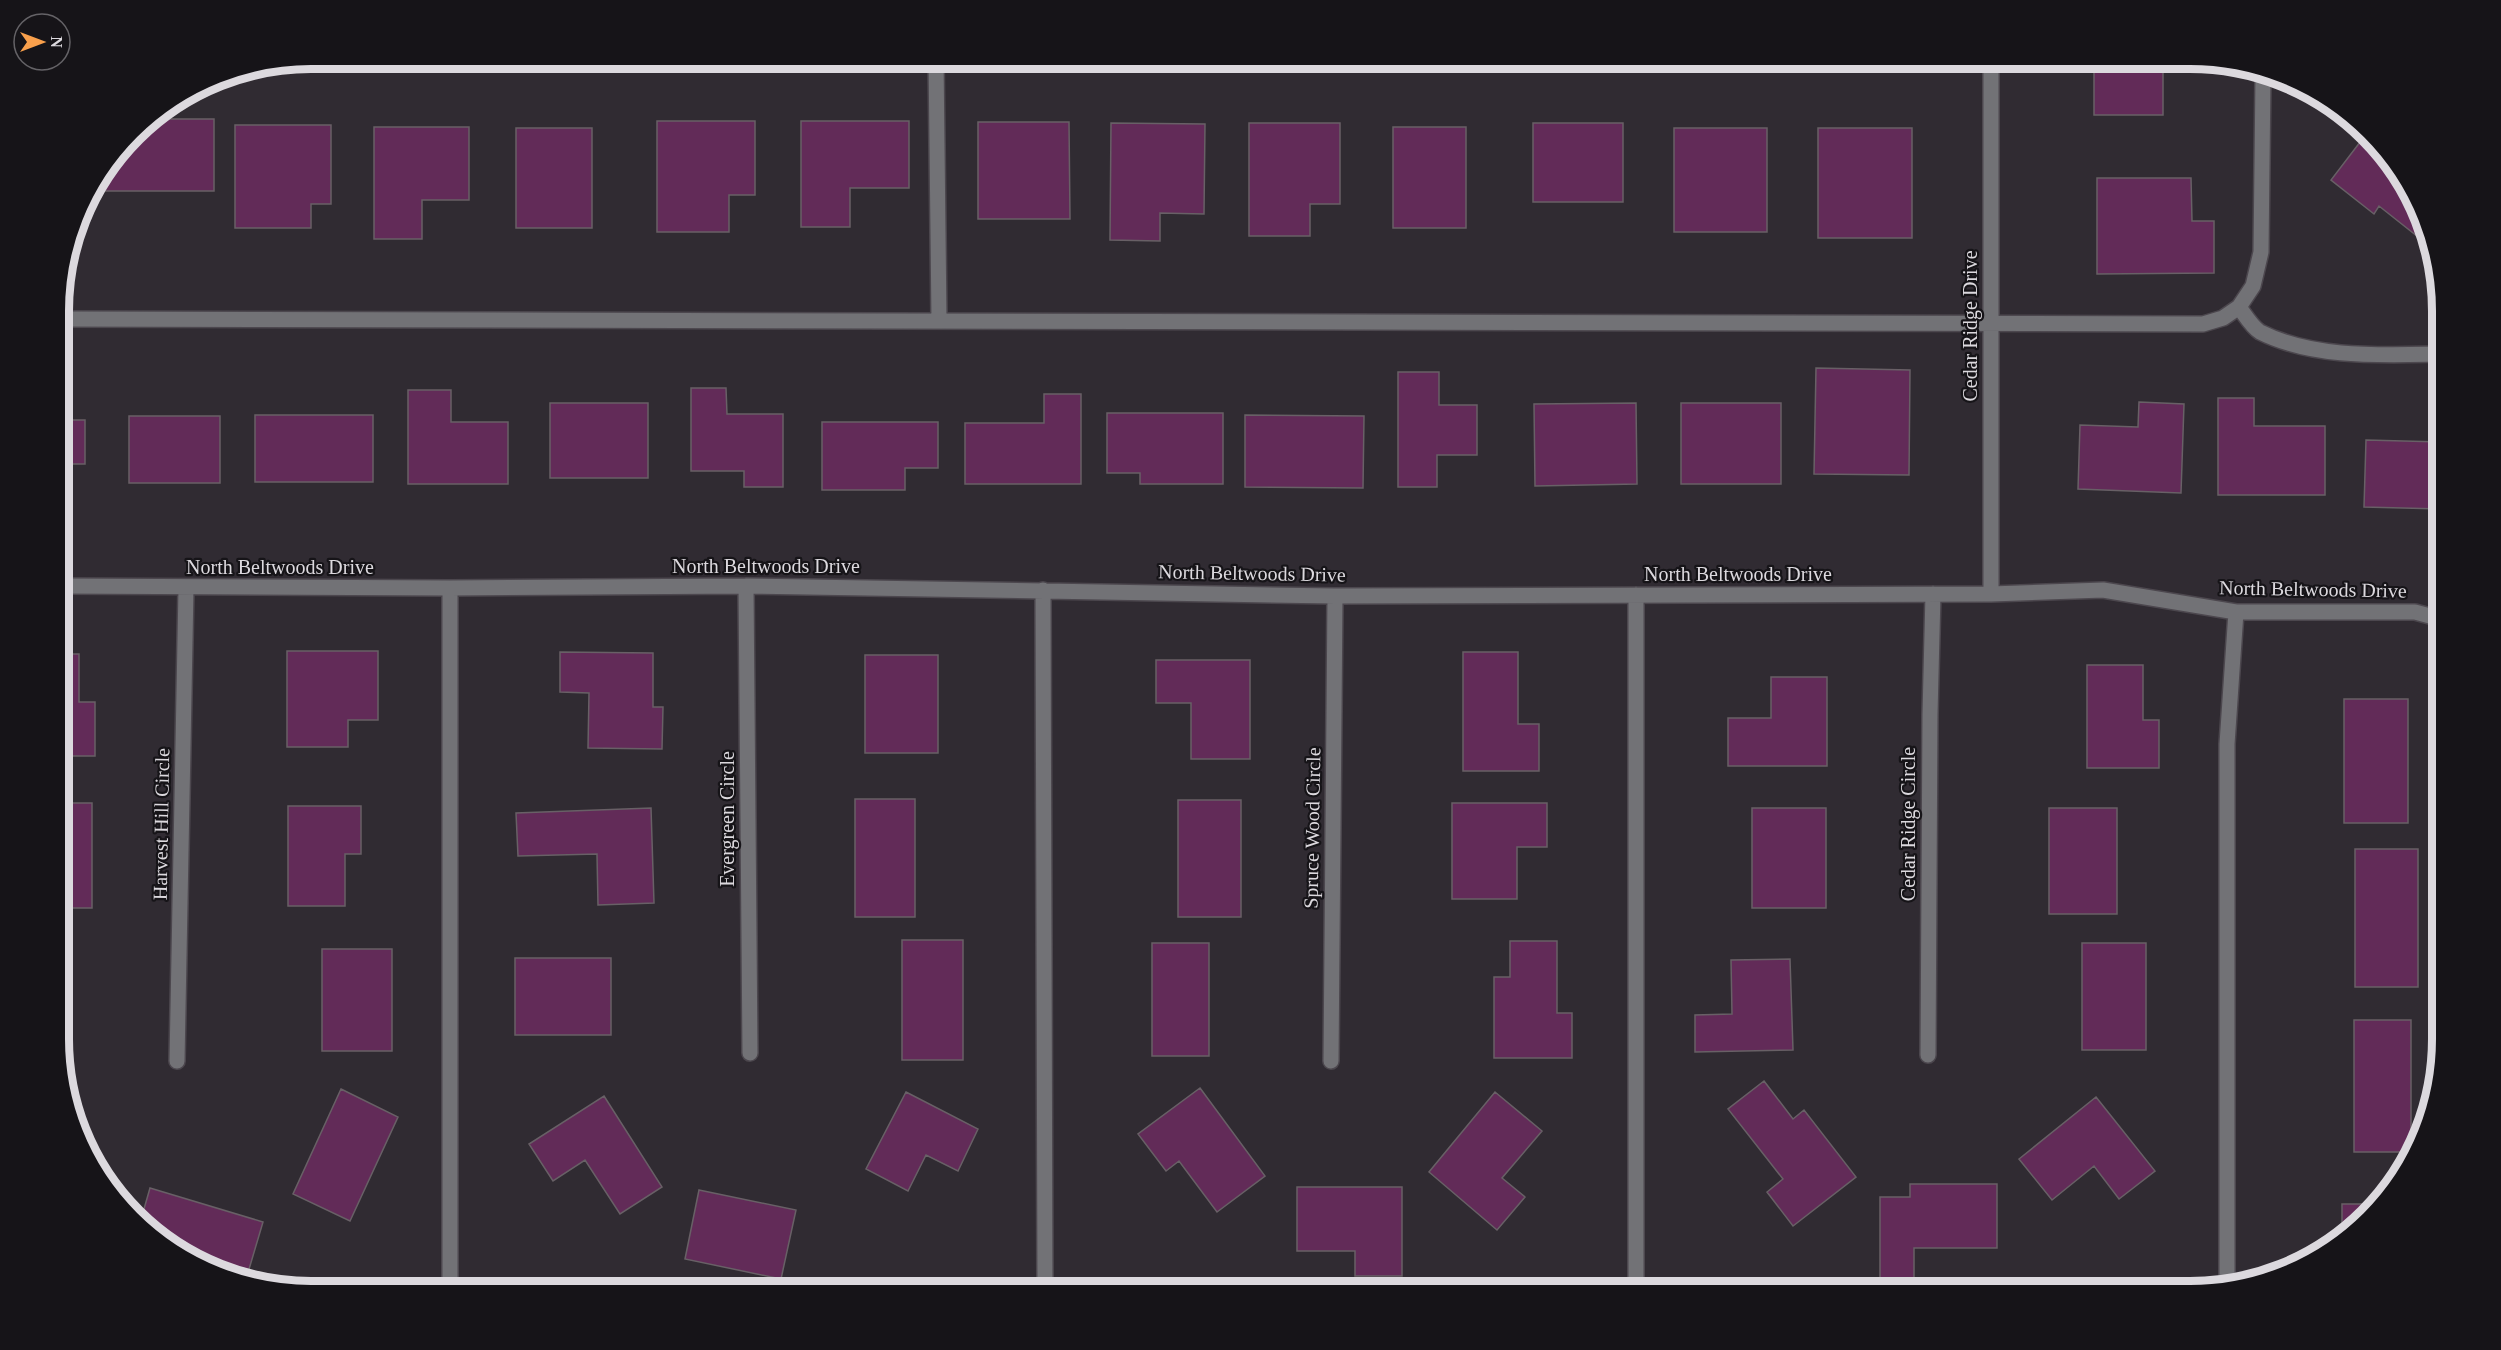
<svg xmlns="http://www.w3.org/2000/svg" width="2501" height="1350" viewBox="0 0 2501 1350" font-family="'Times New Roman',serif">
<rect width="100%" height="100%" fill="#302b32"/>
<path fill="#622b58" stroke="#686066" stroke-width="1.5" d="M2094,58H2190L2199,61H2163V115H2094Z
M148,119H214V191H94V187Z
M657,121H755V195H729V232H657Z
M801,121H909V188H850V227H801Z
M978,122H1069L1070,219H978Z
M1111,123L1205,124L1204,214L1160,213V241L1110,240Z
M1249,123H1340V204H1310V236H1249Z
M1533,123H1623V202H1533Z
M235,125H331V204H311V228H235Z
M374,127H469V200H422V239H374Z
M1393,127H1466V228H1393Z
M516,128H592V228H516Z
M1674,128H1767V232H1674Z
M1818,128H1912V238H1818Z
M2367,133L2400,171L2427,244L2379,206L2374,214L2331,180Z
M2097,178H2191L2192,221H2214V273L2097,274Z
M1816,368L1910,370L1909,475L1814,474Z
M1398,372H1439V405H1477V455H1437V487H1398Z
M691,388H726L727,414H783V487H744V471H691Z
M408,390H451V422H508V484H408Z
M1044,394H1081V484H965V423H1044Z
M2218,398H2254V426H2325V495H2218Z
M2139,402L2184,404L2181,493L2078,489L2080,425L2138,427Z
M550,403H648V478H550Z
M1636,403L1637,484L1535,486L1534,404Z
M1681,403H1781V484H1681Z
M1107,413H1223V484H1140V473H1107Z
M255,415H373V482H255Z
M1245,415L1364,416L1363,488L1245,487Z
M129,416H220V483H129Z
M59,420H85V464H59Z
M822,422H938V468H905V490H822Z
M2366,440L2441,442V509L2364,507Z
M287,651H378V720H348V747H287Z
M560,652L653,653V707H663L662,749L588,748L589,693L560,692Z
M1463,652H1518V724H1539V771H1463Z
M60,654H79V702H95V756H60Z
M865,655H938V753H865Z
M1156,660H1250V759H1191V703H1156Z
M2087,665H2143V720H2159V768H2087Z
M1771,677H1827V766H1728V718H1771Z
M2344,699H2408V823H2344Z
M855,799H915V917H855Z
M1178,800H1241V917H1178Z
M60,803H92V908H60Z
M1452,803H1547V847H1517V899H1452Z
M288,806H361V854H345V906H288Z
M651,808L654,903L598,905L597,854L518,856L516,813Z
M1752,808H1826V908H1752Z
M2049,808H2117V914H2049Z
M2355,849H2418V987H2355Z
M902,940H963V1060H902Z
M1510,941H1557V1013H1572V1058H1494V977H1510Z
M1152,943H1209V1056H1152Z
M2082,943H2146V1050H2082Z
M322,949H392V1051H322Z
M515,958H611V1035H515Z
M1790,959L1793,1050L1695,1052V1015L1732,1014L1731,960Z
M2354,1020H2411V1152H2354Z
M1764,1081L1793,1119L1804,1110L1856,1177L1793,1226L1767,1192L1783,1179L1728,1109Z
M1200,1088L1265,1176L1217,1212L1179,1161L1166,1171L1138,1134Z
M341,1089L398,1117L350,1221L293,1194Z
M906,1092L978,1129L958,1171L926,1155L908,1191L866,1169Z
M1495,1092L1542,1131L1502,1178L1525,1197L1497,1230L1429,1172Z
M604,1096L662,1187L620,1214L585,1160L553,1181L529,1144Z
M2096,1097L2155,1171L2119,1199L2094,1166L2052,1200L2019,1159Z
M93,1158L107,1169L101,1178Z
M1910,1184H1997V1248H1914V1281H1880V1197H1910Z
M1297,1187H1402V1276H1355V1251H1297Z
M150,1188L263,1222L247,1276L193,1261L145,1229L140,1223Z
M699,1190L796,1210L781,1279L685,1259Z
M2342,1204H2380L2342,1238Z"/>
<g fill="none" stroke-linecap="round" stroke-linejoin="round">
<defs>
<path id="minor" d="M936,58L939,320
M2239,307C2245,315 2252,327 2260,332C2314,359 2382,355 2441,354
M59,319L2203,324L2223,318L2239,307L2253,286L2261,252L2263,76
M60,586L450,588L746,586L1335,596L1991,594L2103,590L2236,612H2415L2441,619
M746,586L750,1053
M1043,590L1045,1291
M1991,594V58
M1928,1055L1930,714L1933,594
M177,1061L186,588
M1331,1061L1335,596
M2227,1287V744L2236,612
M450,1291V588
M1636,1291V595"/>
</defs>
<use href="#minor" stroke="#4c474e" stroke-width="18"/>
<use href="#minor" stroke="#727276" stroke-width="15"/>
</g>
<g text-anchor="middle" stroke-width="4.5" stroke-linejoin="round" paint-order="stroke">
<g font-size="20" fill="#dcd9de" stroke="#161418">
<text transform="translate(1970 326) rotate(-90)" y="7">Cedar Ridge Drive</text>
<text x="766" y="573">North Beltwoods Drive</text>
<text x="280" y="574">North Beltwoods Drive</text>
<text transform="translate(1252 573) rotate(1)" y="7">North Beltwoods Drive</text>
<text x="1738" y="581">North Beltwoods Drive</text>
<text transform="translate(2313 589) rotate(1)" y="7">North Beltwoods Drive</text>
<text transform="translate(727 819) rotate(-90)" y="7">Evergreen Circle</text>
<text transform="translate(161 824) rotate(-89)" y="7">Harvest Hill Circle</text>
<text transform="translate(1908 824) rotate(-90)" y="7">Cedar Ridge Circle</text>
<text transform="translate(1312 828) rotate(-89)" y="7">Spruce Wood Circle</text>
</g>
</g>
<path d="M0 0H2501V1350H0ZM311 69H2190A242 242 0 0 1 2432 311V1039A242 242 0 0 1 2190 1281H311A242 242 0 0 1 69 1039V311A242 242 0 0 1 311 69Z" fill="#161418" fill-rule="evenodd"/>
<path fill="none" stroke="#dcd9de" stroke-width="8" d="M311 69H2190A242 242 0 0 1 2432 311V1039A242 242 0 0 1 2190 1281H311A242 242 0 0 1 69 1039V311A242 242 0 0 1 311 69Z"/>
<g transform="translate(42 42) rotate(90)"><circle r="28" fill="#161418" stroke="#656367" stroke-width="1.5"/>
<path d="M0-4.5L10 22L0 15L-10 22Z" fill="#f9a04c"/>
<text y="-9" font-size="16" font-weight="bold" text-anchor="middle" fill="#dcd9de">N</text>
</g>
</svg>
